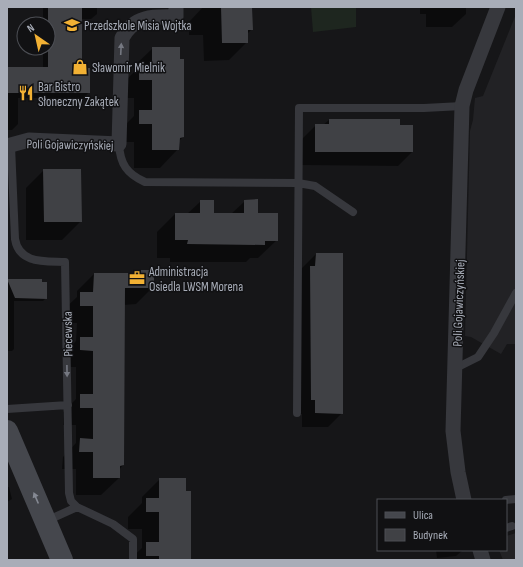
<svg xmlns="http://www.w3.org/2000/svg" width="523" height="567" viewBox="0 0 523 567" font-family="'Sofia Sans Condensed',sans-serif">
<rect width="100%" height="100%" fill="#161618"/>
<path fill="#222225" d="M516,14V344H507L501,354L471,337L465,336L470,131L473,120L475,98L483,96Z
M516,533V560H503L499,550H506V536Z"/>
<path fill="#1e261f" d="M311,7H356V27L313,32Z"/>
<path fill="#0007" d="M43,7H97V14L91,19H81V69L89,92L84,98H18V124L12,130H7V68H43V48H48V24H43Z
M203,7H251L252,29L247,34V42L229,60L204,61L203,35H189V22Z
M420,7H466V14L452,27H426V14H420Z
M153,48L183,137L178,142V149L160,168H134V142H121V129L134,116V98H121V85L134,72V66Z
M329,120H399V126H412V152L398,166L302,165V139L316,125H323Z
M44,170L81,221L62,240H26V188Z
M201,201L213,214H231L245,201L277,240L258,258H250L246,262H170V258H157V232L175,214H187Z
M316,254H342V413L328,427H302V414H298L296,281L302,275V268Z
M137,271L153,287L136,304L124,305L123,465L119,470V478L101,495H76V469H62L63,457L76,443V425H63V412L76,399V367H63V355L76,341L77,323H63V310L77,297V291L94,274H133Z
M10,280L46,298L43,301H14V349L12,351H7V285Z
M160,479L185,492L190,560H129L142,548V529H128V517L142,503V497Z
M7,487H9L12,499L7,502Z
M436,550H462V551L456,556L437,558Z"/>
<path fill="#404145" d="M48,7H82V68H90V93H7V67H48Z
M221,7H252L253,30H248V43H222Z
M152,47H180V59H184V137L180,138L179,150H152V124H139V110H152V80H139V66H152Z
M329,119H400V125H413V152H315V124H329Z
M43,169H81L82,222H44Z
M258,199V213H278V241H265V245L187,244L188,240H175V213H200V200H214V213H244V200Z
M316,253H343V414L315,413V400H311L310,266H315Z
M136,270H154V288H125L124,465L120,466V478H93V452H79L80,438L93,439V408H80V394H93V351L80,350V337H93V306H80V292H93L94,273H136Z
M7,279H42V282H47V299L15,298Z
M159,478H186V491H191V560H159V556H146V542H159V512H146V498H159Z"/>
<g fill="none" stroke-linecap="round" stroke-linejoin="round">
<path stroke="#37383d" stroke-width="8" d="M119,144C120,164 127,174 145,182L298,183L315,186L353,212
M11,146L15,239C19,264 45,261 65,262L69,493L71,501L77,507L46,521
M456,368L478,357L494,333L516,293
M7,409L68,405
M297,413L299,108H424L462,106
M506,500L516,499
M77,507L113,524L133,539V560
M506,528L512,526"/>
<path stroke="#37383d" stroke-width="15" d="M7,146L29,140L119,144L122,38C134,16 153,16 176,17V7
M464,500L458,472L453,431L462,106L466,90L498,7
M480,550L483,560"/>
<path stroke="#45474d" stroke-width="22" d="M7,431L62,560"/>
</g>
<defs><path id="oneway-solid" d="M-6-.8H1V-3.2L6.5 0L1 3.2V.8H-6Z"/></defs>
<g fill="#757881">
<use href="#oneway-solid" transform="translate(121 49) rotate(-87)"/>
<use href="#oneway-solid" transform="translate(67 371) rotate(89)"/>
</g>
<use fill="#858993" href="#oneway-solid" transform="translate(36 498) rotate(-113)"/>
<defs>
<symbol id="school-bare" viewBox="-9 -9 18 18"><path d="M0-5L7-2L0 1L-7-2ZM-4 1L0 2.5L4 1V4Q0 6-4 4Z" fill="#f2b134" stroke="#111113" stroke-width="2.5" paint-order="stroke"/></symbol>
<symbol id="shop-bare" viewBox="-9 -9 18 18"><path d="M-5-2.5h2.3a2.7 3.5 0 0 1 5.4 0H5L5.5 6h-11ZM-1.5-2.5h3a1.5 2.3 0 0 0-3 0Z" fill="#f2b134" stroke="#111113" stroke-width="2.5" paint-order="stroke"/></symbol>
<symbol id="restaurant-bare" viewBox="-9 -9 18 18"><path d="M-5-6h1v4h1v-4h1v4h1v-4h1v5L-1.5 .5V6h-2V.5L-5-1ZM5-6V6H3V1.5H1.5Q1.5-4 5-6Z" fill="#f2b134" stroke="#111113" stroke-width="2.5" paint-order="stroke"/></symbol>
<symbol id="office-bare" viewBox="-9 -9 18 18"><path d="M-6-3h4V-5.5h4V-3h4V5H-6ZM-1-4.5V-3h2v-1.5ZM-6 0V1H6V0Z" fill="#f2b134" stroke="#111113" stroke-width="2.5" paint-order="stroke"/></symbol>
</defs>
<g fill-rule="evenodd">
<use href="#school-bare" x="61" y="14" width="22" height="22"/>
<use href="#shop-bare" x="69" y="56" width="22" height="22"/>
<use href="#restaurant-bare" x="15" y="82" width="22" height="22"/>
<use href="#office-bare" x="126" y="267" width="22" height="22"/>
</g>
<g text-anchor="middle" stroke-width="3" stroke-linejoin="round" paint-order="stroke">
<g font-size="13" fill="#a8adb8" stroke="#111113" text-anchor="start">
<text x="84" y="30">Przedszkole Misia Wojtka</text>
<text x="92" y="72">Sławomir Mielnik</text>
<text x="38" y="91">Bar Bistro<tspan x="38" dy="15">Słoneczny Zakątek</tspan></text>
<text x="149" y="276">Administracja<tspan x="149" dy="15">Osiedla LWSM Morena</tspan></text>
</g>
<g font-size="13" fill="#a8adb8" stroke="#111113">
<text transform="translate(70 144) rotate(1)" y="5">Poli Gojawiczyńskiej</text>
<text transform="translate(458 303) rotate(-88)" y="5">Poli Gojawiczyńskiej</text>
<text transform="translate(67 334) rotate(-91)" y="5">Piecewska</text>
</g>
</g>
<rect width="523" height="567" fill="none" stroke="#a8adb8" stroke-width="16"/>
<rect x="377" y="499" width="130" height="52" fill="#111113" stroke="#4d4f55"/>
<rect x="385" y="512" width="20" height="6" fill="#45474d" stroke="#4d4f55"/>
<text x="413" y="519" font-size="12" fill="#a8adb8">Ulica</text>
<rect x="385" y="529" width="20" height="12" fill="#404145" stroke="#4d4f55"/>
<text x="413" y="539" font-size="12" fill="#a8adb8">Budynek</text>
<g transform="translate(36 36) rotate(326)"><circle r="19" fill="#111113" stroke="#4d4f55"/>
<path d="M0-3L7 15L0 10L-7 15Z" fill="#f2b134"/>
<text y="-6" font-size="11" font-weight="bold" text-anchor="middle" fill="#a8adb8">N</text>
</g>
</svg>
